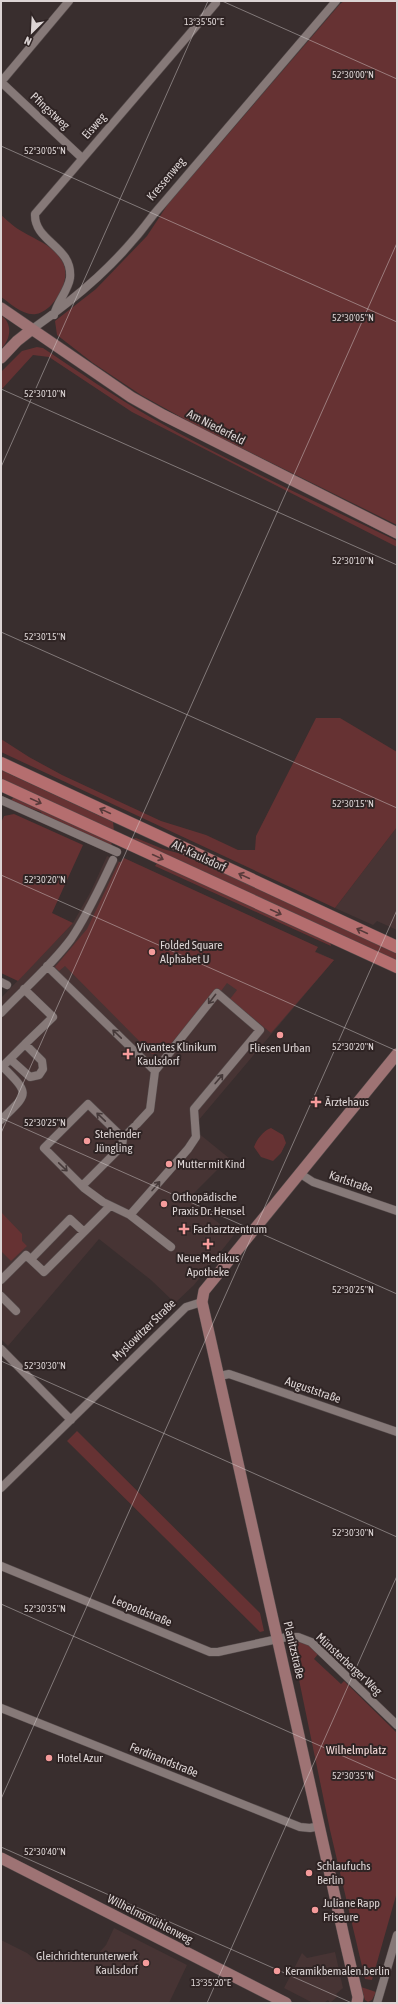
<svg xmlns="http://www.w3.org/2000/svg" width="398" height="2004" viewBox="0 0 398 2004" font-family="'Asap Condensed',sans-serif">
<rect width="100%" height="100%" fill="#392e2e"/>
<path fill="#473434" d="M397,827V930L377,921L373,925L335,908Z
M107,856L334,960L192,1128L229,1158L188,1199L234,1235L194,1285L175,1303L151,1280L99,1239L8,1346L1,1339V998L73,923L91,891Z
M114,1928L187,1965L169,2003H1V1940L27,1953L37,1961L82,1960L96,1956L106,1945Z
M335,1952L343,1988L336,1994L338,1996L330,2003L328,2000L324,2003H313L284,1988L302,1953L307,1958Z"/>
<path fill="#663233" d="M344,1H397V525L195,425L141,395L93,363L57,335L55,321L96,289L147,236L168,204L340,4Z
M1,215C8,221 15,228 23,232C38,241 55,246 63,263C72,279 54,311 36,314C23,316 10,303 1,297Z
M1,315C13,324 11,339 1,349Z
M37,347L43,348C79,372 114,396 150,417C230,463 315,501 397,541V547L132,412L49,357L33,355L1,390V372L22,351Z
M316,718H340L397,752V827L335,908L1,752V739L29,757L62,775L161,821L206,835L238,850H255L256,836Z
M1,770L113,822L114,831L1,779Z
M14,797L111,841L112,846L42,814L41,812L10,801Z
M14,814L83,845L52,913L73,923L18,981L1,973V823L4,816Z
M136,838L163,849L185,855L397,953V961L132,839Z
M124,858L318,947L315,952L334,960L271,1033L230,999L237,990L227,983L221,991L217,988L165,1051L152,1054L65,966L59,971L55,967L87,929L119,862H121Z
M157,863L330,942L331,946L155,866Z
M271,1128L283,1135L286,1143L281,1153L273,1161L261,1157L254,1147C257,1139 263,1131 271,1128Z
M1,1212L22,1234V1241L27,1246L11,1261L1,1251Z
M77,1431L260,1613L264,1631L260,1632L67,1441Z
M295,1639L307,1644L318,1654L314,1659L341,1684L344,1681L397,1733V1892L372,1980L365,1979L330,1830L291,1641Z
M361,1987L376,1992L372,2000L368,2002L365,2000Z"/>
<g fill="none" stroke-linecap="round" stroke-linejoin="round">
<defs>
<path id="street" d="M1,82L82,158
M1,82L69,1
M54,315C57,302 68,291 70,278C73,246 34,242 35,214L216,3V1
M31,330C79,296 119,262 154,214L336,1
M1,800L117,852
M47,966L155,1071L217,993L260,1030L194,1109L196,1137L188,1149L130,1215
M1,982L7,985
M24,989L53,1017L25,1044
M1,1013C24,989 51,966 71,939C88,914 100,887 113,860
M1,1068L25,1044L42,1061L43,1069L39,1075L30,1077L10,1059
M1,1120C28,1093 31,1095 3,1067
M137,1124L150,1110L155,1071
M123,1138L134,1127
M299,1173L313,1182L397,1211
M82,1186L122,1146L123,1138L88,1104L44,1148L84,1188L103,1202L130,1215L171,1247
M31,1259L70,1219L84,1232
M1,1280L26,1255L44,1272L110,1206
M1,1296L16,1311
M1,1349L71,1420
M220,1376L229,1374L397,1432
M1,1488L186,1307L202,1302
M1,1566L210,1652H218L287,1637H298L311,1642L397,1725
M1,1708L300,1827L310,1828L320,1826
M377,2003L397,1935"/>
<path id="secondary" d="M1,308L131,397L163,415L397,533
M1,358L17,341L31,330
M1,1858L286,2003
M357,2003L358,1997L344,1937L202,1302L204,1291L213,1280L397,1054"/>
<path id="primary" d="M1,763L397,947
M1,785L397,967"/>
</defs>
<use href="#street" stroke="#554b4b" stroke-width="9"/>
<use href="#secondary" stroke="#554b4b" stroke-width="12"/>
<use href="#primary" stroke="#554b4b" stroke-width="13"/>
<use href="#street" stroke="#867978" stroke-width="8"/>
<use href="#secondary" stroke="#9e7374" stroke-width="11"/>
<use href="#primary" stroke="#b56e6f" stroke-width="12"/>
</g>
<defs><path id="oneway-shaft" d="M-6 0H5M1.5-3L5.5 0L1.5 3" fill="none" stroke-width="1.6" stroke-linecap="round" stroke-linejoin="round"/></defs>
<g stroke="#573a3a">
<use href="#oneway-shaft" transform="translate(36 801) rotate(25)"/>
<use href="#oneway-shaft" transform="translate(105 811) rotate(-155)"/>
<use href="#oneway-shaft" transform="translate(158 857) rotate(25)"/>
<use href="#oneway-shaft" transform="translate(244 876) rotate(-155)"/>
<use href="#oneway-shaft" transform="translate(276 912) rotate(25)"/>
<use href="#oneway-shaft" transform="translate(362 931) rotate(-155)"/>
</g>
<g stroke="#453939">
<use href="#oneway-shaft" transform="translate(212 999) rotate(128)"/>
<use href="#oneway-shaft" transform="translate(117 1034) rotate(-136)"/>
<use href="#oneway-shaft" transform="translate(219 1079) rotate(-50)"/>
<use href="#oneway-shaft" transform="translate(101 1117) rotate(-136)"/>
<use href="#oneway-shaft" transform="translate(63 1167) rotate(44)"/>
<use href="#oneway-shaft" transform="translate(156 1186) rotate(-49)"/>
</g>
<path fill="none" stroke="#dcd4d4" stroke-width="1" stroke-opacity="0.45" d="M222,1L397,79M1,146L397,322M1,389L397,565M1,467L208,1M1,632L397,808M1,875L397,1051M1,1118L397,1294M1,1133L397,243M1,1361L397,1537M1,1604L397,1780M1,1799L397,910M1,1847L352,2003M207,2003L397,1576"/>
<g fill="#f59b9b" stroke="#2f2424" stroke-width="1.5">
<circle cx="152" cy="952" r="4"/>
<circle cx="280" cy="1035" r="4"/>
<path d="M126 1048h4v4h4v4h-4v4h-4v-4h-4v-4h4z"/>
<path d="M314 1096h4v4h4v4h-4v4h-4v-4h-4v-4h4z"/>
<circle cx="87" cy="1141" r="4"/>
<circle cx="169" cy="1164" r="4"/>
<circle cx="164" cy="1204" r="4"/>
<path d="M182 1223h4v4h4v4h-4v4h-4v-4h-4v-4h4z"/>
<path d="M206 1238h4v4h4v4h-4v4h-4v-4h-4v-4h4z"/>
<circle cx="49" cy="1758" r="4"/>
<circle cx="309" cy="1873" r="4"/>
<circle cx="315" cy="1910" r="4"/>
<circle cx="146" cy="1963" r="4"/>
<circle cx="277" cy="1971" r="4"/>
</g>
<g text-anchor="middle" stroke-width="4" stroke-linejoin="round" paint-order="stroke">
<g font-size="12" fill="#dcd4d4" stroke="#2f2424">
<text transform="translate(50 111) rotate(43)" y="4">Pfingstweg</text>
<text transform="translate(94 126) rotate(-49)" y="4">Eisweg</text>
<text transform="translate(166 179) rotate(-50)" y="4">Kressenweg</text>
<text transform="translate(216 427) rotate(27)" y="4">Am Niederfeld</text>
<text transform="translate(199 856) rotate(25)" y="4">Alt-Kaulsdorf</text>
<text transform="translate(351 1182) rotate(19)" y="4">Karlstraße</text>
<text transform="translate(144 1330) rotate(-44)" y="4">Myslowitzer Straße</text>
<text transform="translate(313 1390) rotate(19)" y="4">Auguststraße</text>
<text transform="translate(142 1611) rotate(22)" y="4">Leopoldstraße</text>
<text transform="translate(294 1650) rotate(77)" y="4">Planitzstraße</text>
<text transform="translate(349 1664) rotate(43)" y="4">Münsterberger Weg</text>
<text transform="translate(164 1760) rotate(22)" y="4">Ferdinandstraße</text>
<text transform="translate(150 1919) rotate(27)" y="4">Wilhelmsmühlenweg</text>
</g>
<g font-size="12" fill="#dcd4d4" stroke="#2f2424" text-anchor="start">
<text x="160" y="949">Folded Square<tspan x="160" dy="14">Alphabet U</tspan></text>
<text x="137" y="1051">Vivantes Klinikum<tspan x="137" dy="14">Kaulsdorf</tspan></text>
<text x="280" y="1052" text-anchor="middle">Fliesen Urban</text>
<text x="325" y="1106">Ärztehaus</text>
<text x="95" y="1138">Stehender<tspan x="95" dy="14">Jüngling</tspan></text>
<text x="177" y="1168">Mutter mit Kind</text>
<text x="172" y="1201">Orthopädische<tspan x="172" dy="14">Praxis Dr. Hensel</tspan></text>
<text x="193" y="1233">Facharztzentrum</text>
<text x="208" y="1262" text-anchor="middle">Neue Medikus<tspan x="208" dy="14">Apotheke</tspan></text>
<text x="57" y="1762">Hotel Azur</text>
<text x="317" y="1870">Schlaufuchs<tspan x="317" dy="14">Berlin</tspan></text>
<text x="323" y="1907">Juliane Rapp<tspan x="323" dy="14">Friseure</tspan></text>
<text x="138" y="1960" text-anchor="end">Gleichrichterunterwerk<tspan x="138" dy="14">Kaulsdorf</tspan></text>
<text x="285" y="1975">Keramikbemalen.berlin</text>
</g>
<g font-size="12" fill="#f3d9d8" stroke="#2f2424">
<text x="356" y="1754">Wilhelmplatz</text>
</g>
</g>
<g font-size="10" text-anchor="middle" fill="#dcd4d4" stroke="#2f2424" stroke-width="4" stroke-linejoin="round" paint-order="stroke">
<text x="204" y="25">13°35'50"E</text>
<text x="353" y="78">52°30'00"N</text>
<text x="45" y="154">52°30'05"N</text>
<text x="353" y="321">52°30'05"N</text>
<text x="45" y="397">52°30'10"N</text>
<text x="353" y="564">52°30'10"N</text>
<text x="45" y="640">52°30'15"N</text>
<text x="353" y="807">52°30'15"N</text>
<text x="45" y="883">52°30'20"N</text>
<text x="353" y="1050">52°30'20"N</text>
<text x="45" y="1126">52°30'25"N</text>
<text x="353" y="1293">52°30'25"N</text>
<text x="45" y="1369">52°30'30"N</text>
<text x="353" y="1536">52°30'30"N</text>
<text x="45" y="1612">52°30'35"N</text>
<text x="353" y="1779">52°30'35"N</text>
<text x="45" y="1855">52°30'40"N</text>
<text x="211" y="1986">13°35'20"E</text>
</g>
<rect width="398" height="2004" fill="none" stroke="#dcd4d4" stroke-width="4"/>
<g transform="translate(32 32) rotate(204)" stroke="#2f2424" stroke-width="3" paint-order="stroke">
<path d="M0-3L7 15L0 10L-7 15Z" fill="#dcd4d4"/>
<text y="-6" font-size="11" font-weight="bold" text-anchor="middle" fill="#dcd4d4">N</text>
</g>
</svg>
